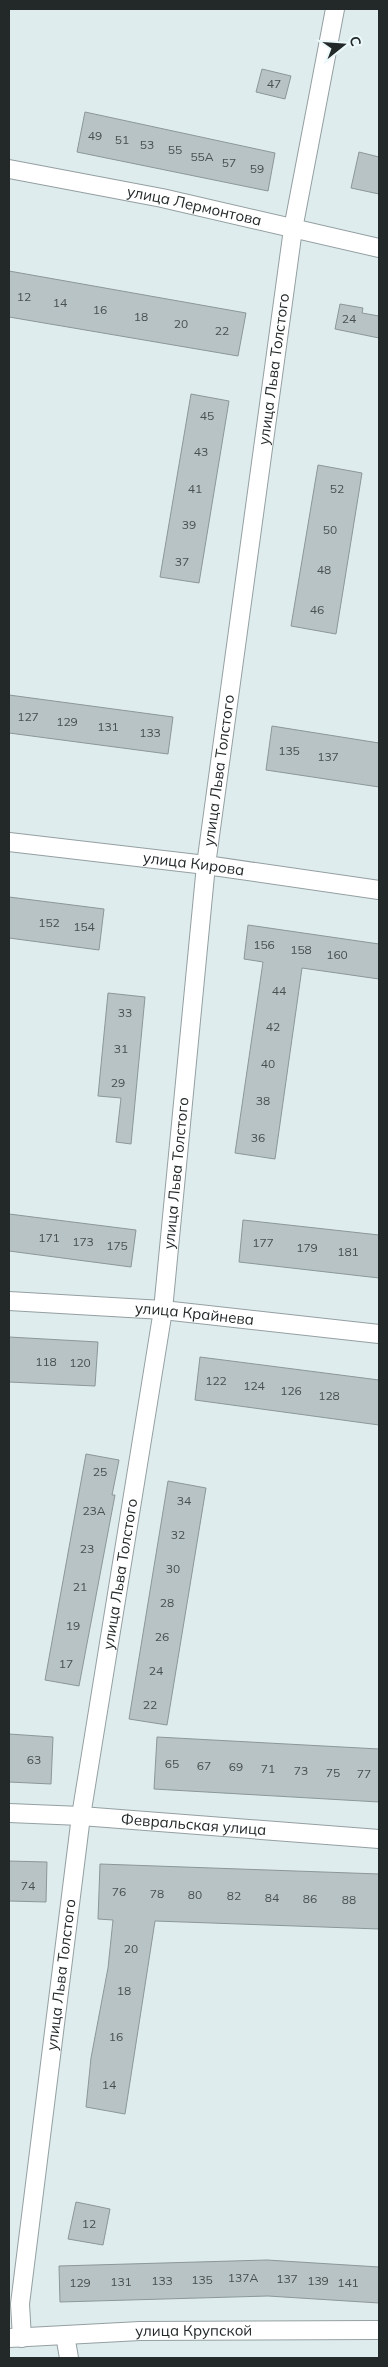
<svg xmlns="http://www.w3.org/2000/svg" width="388" height="2367" viewBox="0 0 388 2367" font-family="Mulish,sans-serif">
<rect width="100%" height="100%" fill="#dfecee"/>
<path fill="#b7c3c5" stroke="#8b9799" d="M262,69L291,76L285,99L256,92Z
M85,112L275,153L268,191L77,152Z
M359,152L379,157V194L351,188Z
M9,271L246,313L238,356L9,317Z
M340,304L363,308L362,313L379,316V338L335,329Z
M191,394L229,401L199,583L160,577Z
M318,465L362,473L336,634L291,626Z
M9,695L173,717L168,754L9,733Z
M272,726L379,743V787L266,770Z
M9,897L104,909L99,950L9,938Z
M248,925L379,944V979L302,968L275,1159L235,1153L263,962L244,959Z
M108,993L145,997L131,1144L116,1142L121,1098L98,1096Z
M9,1214L136,1230L131,1267L9,1251Z
M243,1220L379,1235V1278L239,1262Z
M9,1337L98,1342L95,1386L9,1382Z
M200,1357L379,1380V1425L195,1400Z
M86,1454L119,1460L112,1495H115L79,1686L45,1680Z
M168,1481L206,1488L167,1725L129,1719Z
M9,1734L53,1737L51,1784L9,1782Z
M157,1737L379,1749V1802L154,1789Z
M9,1861L47,1862L46,1902L9,1901Z
M100,1864L379,1874V1929L155,1921L125,2114L86,2107L91,2058L108,1968L113,1920L98,1919Z
M76,2202L110,2209L103,2245L68,2239Z
M267,2260L379,2267V2303L268,2296L60,2302L59,2266Z"/>
<g fill="none" stroke-linecap="round" stroke-linejoin="round">
<defs>
<g id="street">
<path id="s1" d="M9,169L162,198L379,248"/>
<path id="s2" d="M9,842L206,865L379,890"/>
<path id="s3" d="M9,1301L163,1310L379,1334"/>
<path id="s4" d="M9,1813L81,1816L379,1839"/>
<path d="M65,2335L69,2358"/>
<path id="s5" d="M9,2338L140,2331L379,2330"/>
<path id="s6" d="M22,2338L20,2304L81,1816L163,1310L206,865L293,229L335,9"/>
</g>
</defs>
<use href="#street" stroke="#949fa1" stroke-width="20"/>
<use href="#street" stroke="#fff" stroke-width="18"/>
</g>
<g text-anchor="middle" stroke-width="4.5" stroke-linejoin="round" paint-order="stroke">
<g font-size="12" fill="#484f4f">
<text x="274" y="88">47</text>
<text x="95" y="140">49</text>
<text x="122" y="144">51</text>
<text x="147" y="149">53</text>
<text x="175" y="154">55</text>
<text x="202" y="161">55А</text>
<text x="229" y="167">57</text>
<text x="257" y="173">59</text>
<text x="24" y="301">12</text>
<text x="60" y="307">14</text>
<text x="100" y="314">16</text>
<text x="141" y="321">18</text>
<text x="349" y="323">24</text>
<text x="181" y="328">20</text>
<text x="222" y="335">22</text>
<text x="207" y="420">45</text>
<text x="201" y="456">43</text>
<text x="195" y="493">41</text>
<text x="337" y="493">52</text>
<text x="189" y="529">39</text>
<text x="330" y="534">50</text>
<text x="182" y="566">37</text>
<text x="324" y="574">48</text>
<text x="317" y="614">46</text>
<text x="28" y="721">127</text>
<text x="67" y="726">129</text>
<text x="108" y="731">131</text>
<text x="150" y="737">133</text>
<text x="289" y="755">135</text>
<text x="328" y="761">137</text>
<text x="49" y="927">152</text>
<text x="84" y="931">154</text>
<text x="264" y="949">156</text>
<text x="301" y="954">158</text>
<text x="337" y="959">160</text>
<text x="279" y="995">44</text>
<text x="125" y="1017">33</text>
<text x="273" y="1031">42</text>
<text x="121" y="1053">31</text>
<text x="268" y="1068">40</text>
<text x="118" y="1087">29</text>
<text x="263" y="1105">38</text>
<text x="258" y="1142">36</text>
<text x="49" y="1242">171</text>
<text x="83" y="1246">173</text>
<text x="263" y="1247">177</text>
<text x="117" y="1250">175</text>
<text x="307" y="1252">179</text>
<text x="348" y="1256">181</text>
<text x="46" y="1366">118</text>
<text x="80" y="1367">120</text>
<text x="216" y="1385">122</text>
<text x="254" y="1390">124</text>
<text x="291" y="1395">126</text>
<text x="329" y="1400">128</text>
<text x="100" y="1476">25</text>
<text x="184" y="1505">34</text>
<text x="94" y="1515">23А</text>
<text x="178" y="1539">32</text>
<text x="87" y="1553">23</text>
<text x="173" y="1573">30</text>
<text x="80" y="1591">21</text>
<text x="167" y="1607">28</text>
<text x="73" y="1630">19</text>
<text x="162" y="1641">26</text>
<text x="66" y="1668">17</text>
<text x="156" y="1675">24</text>
<text x="150" y="1709">22</text>
<text x="34" y="1764">63</text>
<text x="172" y="1768">65</text>
<text x="204" y="1770">67</text>
<text x="236" y="1771">69</text>
<text x="268" y="1773">71</text>
<text x="301" y="1775">73</text>
<text x="333" y="1777">75</text>
<text x="364" y="1778">77</text>
<text x="28" y="1890">74</text>
<text x="119" y="1896">76</text>
<text x="157" y="1898">78</text>
<text x="195" y="1899">80</text>
<text x="234" y="1900">82</text>
<text x="272" y="1902">84</text>
<text x="310" y="1903">86</text>
<text x="349" y="1904">88</text>
<text x="131" y="1953">20</text>
<text x="124" y="1995">18</text>
<text x="116" y="2041">16</text>
<text x="109" y="2089">14</text>
<text x="89" y="2228">12</text>
<text x="243" y="2282">137А</text>
<text x="287" y="2283">137</text>
<text x="202" y="2284">135</text>
<text x="162" y="2285">133</text>
<text x="318" y="2285">139</text>
<text x="121" y="2286">131</text>
<text x="80" y="2287">129</text>
<text x="348" y="2287">141</text>
</g>
<g font-size="15" fill="#232828" stroke="#ecf9fb">
<text dy="5" stroke="none"><textPath href="#s1" startOffset="189">улица Лермонтова</textPath></text>
<text dy="5" stroke="none"><textPath href="#s6" startOffset="1986">улица Льва Толстого</textPath></text>
<text dy="5" stroke="none"><textPath href="#s6" startOffset="1581">улица Льва Толстого</textPath></text>
<text dy="5" stroke="none"><textPath href="#s2" startOffset="186">улица Кирова</textPath></text>
<text dy="5" stroke="none"><textPath href="#s6" startOffset="1176">улица Льва Толстого</textPath></text>
<text dy="5" stroke="none"><textPath href="#s3" startOffset="186">улица Крайнева</textPath></text>
<text dy="5" stroke="none"><textPath href="#s6" startOffset="771">улица Льва Толстого</textPath></text>
<text dy="5" stroke="none"><textPath href="#s4" startOffset="185">Февральская улица</textPath></text>
<text dy="5" stroke="none"><textPath href="#s6" startOffset="366">улица Льва Толстого</textPath></text>
<text dy="5" stroke="none"><textPath href="#s5" startOffset="185">улица Крупской</textPath></text>
</g>
</g>
<rect width="388" height="2367" fill="none" stroke="#232828" stroke-width="20"/>
<g transform="translate(343 45) rotate(73)" stroke="#ecf9fb" stroke-width="4" paint-order="stroke">
<path d="M0-4L9 19L0 12L-9 19Z" fill="#232828"/>
<text y="-8" font-size="14" font-weight="bold" text-anchor="middle" fill="#232828">С</text>
</g>
</svg>
